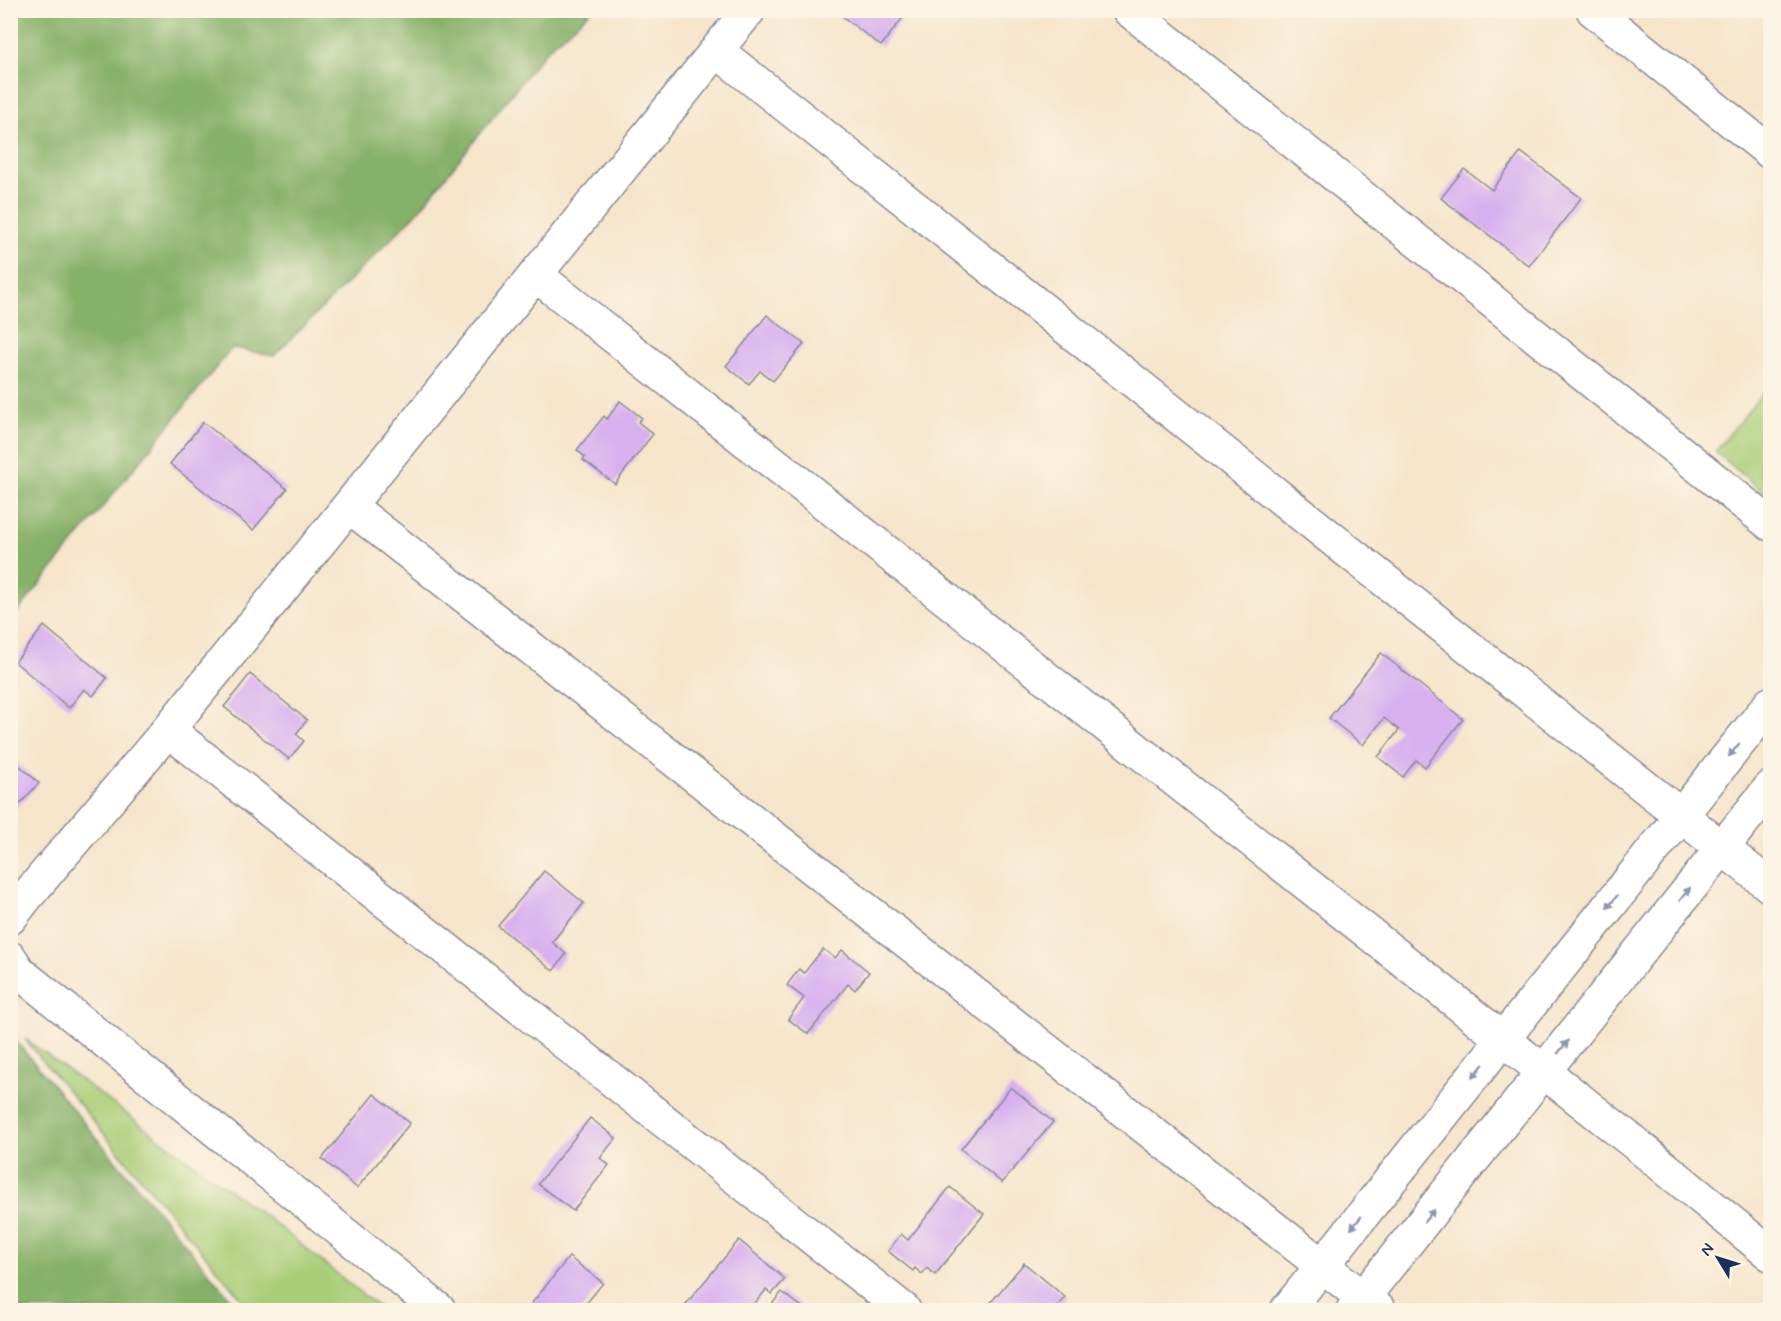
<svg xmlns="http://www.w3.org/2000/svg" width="1781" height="1321" viewBox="0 0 1781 1321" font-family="Mynerve,sans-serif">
<rect width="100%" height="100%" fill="#fcf5e5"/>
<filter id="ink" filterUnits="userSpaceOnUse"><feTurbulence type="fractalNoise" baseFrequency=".0167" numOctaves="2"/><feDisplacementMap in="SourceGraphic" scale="12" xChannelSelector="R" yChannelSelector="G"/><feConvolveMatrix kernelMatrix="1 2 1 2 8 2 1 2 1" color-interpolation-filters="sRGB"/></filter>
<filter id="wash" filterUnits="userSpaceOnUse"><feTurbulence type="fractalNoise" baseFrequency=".008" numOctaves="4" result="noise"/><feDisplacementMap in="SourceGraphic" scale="24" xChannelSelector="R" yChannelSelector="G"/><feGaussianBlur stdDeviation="1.35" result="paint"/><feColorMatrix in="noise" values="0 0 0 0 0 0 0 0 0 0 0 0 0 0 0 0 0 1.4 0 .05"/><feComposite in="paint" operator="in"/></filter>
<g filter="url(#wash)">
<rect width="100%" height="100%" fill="#f7e5cb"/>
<path fill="#a9ce77" stroke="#627e6a" stroke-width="1.5" d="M1770,384V497L1715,452Z
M24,1038L274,1223L382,1310H251Z"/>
<path fill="#86b168" stroke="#507063" stroke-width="1.5" d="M11,10L591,11L545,52L416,214L274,356L232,348L11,620Z
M11,1035L240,1310H11Z"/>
<g id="blocks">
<path fill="#d8b0f0" d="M834,10H899L905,15L881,46Z
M1521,152L1581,198L1529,266L1441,198L1464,169L1492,190Z
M767,315L804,344L773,381L760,371L749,384L726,366Z
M620,401L642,418L638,422L653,434L615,484L583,460L585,457L577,450L604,416L607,419Z
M203,422L287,489L253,530L170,464Z
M44,626L107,678L93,696L84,689L69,708L15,662Z
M1381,653L1463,719L1425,767L1416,760L1403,777L1378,757L1399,730L1384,718L1363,745L1329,718Z
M250,674L307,720L296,734L304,741L289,759L224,707Z
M10,757L39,783L10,815Z
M544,871L584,903L552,942L566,954L553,971L498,926Z
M823,949L835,958L842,950L869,972L855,990L848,984L808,1034L788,1019L804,998L787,985L799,969L804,973Z
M1011,1087L1053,1122L1002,1183L961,1149Z
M374,1094L410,1123L357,1188L322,1159Z
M590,1118L616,1138L600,1158L609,1165L573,1211L538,1184Z
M950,1187L984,1214L935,1275L927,1268L922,1274L915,1268L913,1271L888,1251L901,1234L908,1240Z
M739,1240L785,1279L772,1294L766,1290L749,1310H681Z
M569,1257L603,1283L581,1310H530L528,1308Z
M1024,1263L1065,1297L1054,1310H990L987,1307Z
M782,1292L806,1310H767Z"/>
</g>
</g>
<g filter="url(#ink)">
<use href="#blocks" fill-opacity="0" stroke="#898a94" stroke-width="1.5"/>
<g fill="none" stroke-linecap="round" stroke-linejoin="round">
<defs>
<path id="minor" d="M1129,10L1770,524
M1593,10L1770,152
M717,51L1770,886
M536,275L1642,1149L1770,1254
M349,506L1379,1310
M168,730L904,1310
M10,918L27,896L168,730L749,10
M10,958L19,972L439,1310
M1287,1310L1770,704
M1353,1310L1770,788"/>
</defs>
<use href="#minor" stroke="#898a94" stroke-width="36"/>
<use href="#minor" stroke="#fff" stroke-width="33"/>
</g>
<defs><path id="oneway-solid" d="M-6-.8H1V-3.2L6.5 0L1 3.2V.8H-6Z" transform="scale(1.5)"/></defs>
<g fill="#8d97ae">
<use href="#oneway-solid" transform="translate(1734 750) rotate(129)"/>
<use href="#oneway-solid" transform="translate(1685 894) rotate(-51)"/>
<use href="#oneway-solid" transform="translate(1612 902) rotate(129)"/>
<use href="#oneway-solid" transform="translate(1563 1047) rotate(-51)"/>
<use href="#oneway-solid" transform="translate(1478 1071) rotate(129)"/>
<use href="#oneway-solid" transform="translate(1429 1216) rotate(-51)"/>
<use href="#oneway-solid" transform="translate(1356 1223) rotate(129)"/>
</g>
</g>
<rect width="1781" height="1321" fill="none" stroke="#fcf5e5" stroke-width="36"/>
<g transform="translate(1718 1258) rotate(308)" stroke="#fcf5e5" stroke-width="4.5" paint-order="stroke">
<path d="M0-4.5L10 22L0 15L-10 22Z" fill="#1b2f5e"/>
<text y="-9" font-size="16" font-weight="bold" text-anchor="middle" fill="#1b2f5e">N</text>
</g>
</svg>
